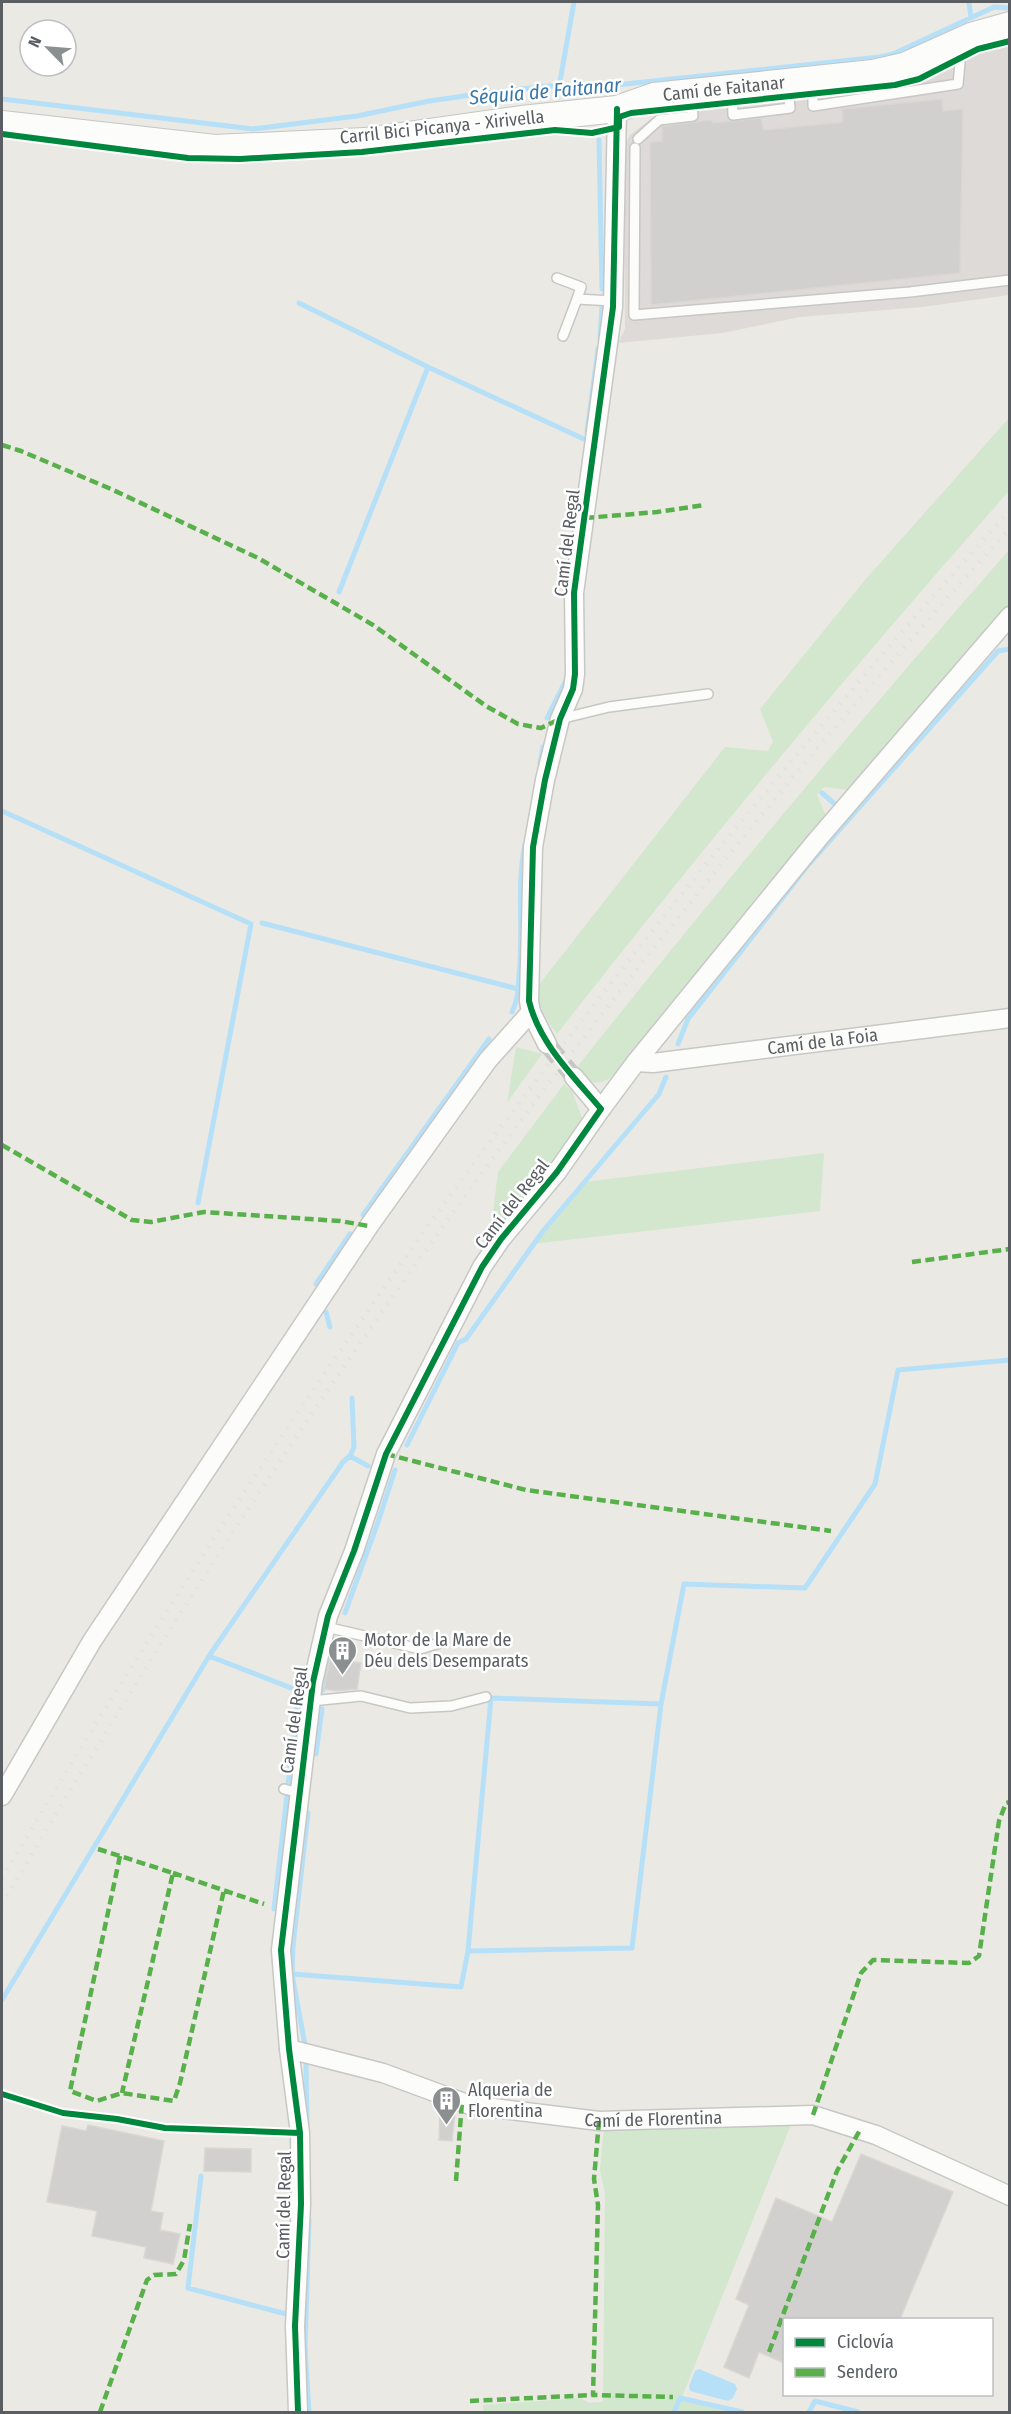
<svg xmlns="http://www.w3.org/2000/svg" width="1011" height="2414" viewBox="0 0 1011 2414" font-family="'Fira Sans Condensed',sans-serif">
<rect width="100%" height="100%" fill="#eae9e4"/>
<path fill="#dddad7" d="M1009,45V295L922,307L800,317L722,333L618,343L625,329L624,146L630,135L655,116L871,93L933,77L979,54Z"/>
<path fill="#d2e7ce" d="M1009,418V491C853,667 702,848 557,1034C546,1019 537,1006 538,986L725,747L768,751L773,742L760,709L865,580Z
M1009,550V605L849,790L824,787L817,795L827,818L620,1073C600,1084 589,1090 577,1067C717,891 861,719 1009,550Z
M516,1047L542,1054L507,1103Z
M564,1084L572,1091L582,1118L552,1163L483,1253L491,1228L498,1172Z
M824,1153L820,1211L532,1244L584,1182Z
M792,2122L682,2397L728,2412H484L483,2405L581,2398L589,2403L603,2402L605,2194L600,2170L604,2127Z"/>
<path fill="#b6e0f7" d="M699,2369L735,2384L737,2389L733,2398L728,2401L690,2391L689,2386L695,2371Z"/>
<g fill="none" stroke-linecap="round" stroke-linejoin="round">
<path stroke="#b6e0f7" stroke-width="5" d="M969,2L971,18
M559,87L574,2
M2,99L253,129L357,116L429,101L493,92L549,86L597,87L880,57L893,54L994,7L1010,8
M599,140L602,289
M299,303L428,367L339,592
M600,340L602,305
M428,367L586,440
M587,432L598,349
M547,718L566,680
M540,764L543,747
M822,793L836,805
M2,811L251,924L198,1203
M262,923L518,989
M512,1012C518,1000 518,989 519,976C524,932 516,887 525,844
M678,1044L688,1019L809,864L998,651L1010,649
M363,1215L489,1039
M316,1284L350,1234
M326,1312L330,1327
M352,1398L354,1447L350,1456L368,1466
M407,1445L458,1343L466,1339L543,1231L659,1094L666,1077
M345,1613L377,1525L395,1470
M209,1656L299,1691L288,1784
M323,1690L328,1657L334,1643
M316,1754L322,1709
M274,1909L287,1795
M468,1951L491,1698L661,1704
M292,1974L461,1987L468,1951L632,1948L661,1704L684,1584L805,1588L875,1484L898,1370L1010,1360
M2,2000L209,1656L343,1462L350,1456
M305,2045L292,1974L293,1946L308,1813
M306,2066L307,2123
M201,2176L188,2288L286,2314
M309,2412L305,2347L309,2219
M674,2412L680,2398L742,2412
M809,2412L815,2401L858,2412"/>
</g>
<path fill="#d2d0ce" stroke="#dad7d3" stroke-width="1.5" d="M942,99L943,111L963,109L960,273L651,305L650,142L662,141V126L712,120V123L761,118L764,130L843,122L842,109Z
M330,1658L361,1663L357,1689L338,1691L324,1689Z
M440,2110L455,2112L452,2141L439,2140Z
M88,2125L164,2141L151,2211L163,2213L160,2230L180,2234L173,2264L144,2258L146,2247L92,2236L97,2211L47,2202L62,2126L86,2131Z
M205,2148L251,2149V2172L204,2171Z
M861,2154L953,2192L900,2319H784V2363L759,2352L749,2378L724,2367L749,2305L736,2299L776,2198L832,2222Z"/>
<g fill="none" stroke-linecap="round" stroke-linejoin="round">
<path stroke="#c6c6c4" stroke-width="18" stroke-dasharray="18 9" stroke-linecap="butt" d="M547,1044L574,1077"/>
<defs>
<path id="lane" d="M813,82V106L958,84L960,63L956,46
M732,91L733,115L790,108L787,83
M638,139L659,120L693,116L691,94
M635,148L634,315L910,292L1010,280
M557,278L581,287L577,299
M563,336L577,299L613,301
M560,719L609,707L708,694
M326,1627L420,1649L443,1642
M311,1701L361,1696L410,1708L451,1706L486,1697
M284,1789L300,1793"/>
<g id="street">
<path d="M547,1044L531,1012L529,1001L533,847L545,780L560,719L573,689L575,674L574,593L613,307L617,109"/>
<path id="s1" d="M636,1062L653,1063L1010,1018"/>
<path d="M601,1109L636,1062L817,840L1010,616"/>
<path d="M2,1796L92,1641L369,1226L488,1060L531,1012"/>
<path id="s2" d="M289,2049L383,2073L470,2105L599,2121L813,2115L876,2135L1010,2196"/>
<path d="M298,2412L295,2326L301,2204L300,2133L289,2049L281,1950L313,1682L328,1616L354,1551L386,1454L482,1267L501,1239L557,1172L601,1109L574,1077"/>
</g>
<g id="secondary">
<path id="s3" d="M2,124L215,148L365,141L522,119L617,109L654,96L873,73L904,66L971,36L1010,25"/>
</g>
</defs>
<use href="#lane" stroke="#c7c7c6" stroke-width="12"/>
<use href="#street" stroke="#c7c7c6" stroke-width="21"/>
<use href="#secondary" stroke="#c5c6c5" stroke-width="28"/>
<use href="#lane" stroke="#fcfcfb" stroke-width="9"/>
<use href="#street" stroke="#fcfcfb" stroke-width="18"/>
<use href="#secondary" stroke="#fcfcfb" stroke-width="26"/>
<path stroke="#e2e2e1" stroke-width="4.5" stroke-dasharray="1.5 8" stroke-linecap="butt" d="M2,1878C106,1704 214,1534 329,1367C535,1066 766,781 1010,510
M2,1904C139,1673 284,1446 442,1228C617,985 809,751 1010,528"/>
<path stroke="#58b04a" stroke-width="4.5" stroke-dasharray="9 4.5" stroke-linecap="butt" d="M2,445L21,451L111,489L258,558L373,625L486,706L518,724L541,728L560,719
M585,518L657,512L705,505
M2,1145L132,1220L151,1222L204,1212L340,1221L369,1226
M912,1262L1010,1249
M386,1454L526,1490L831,1531
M98,1849L173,1873L122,2093
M120,1856L70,2091L97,2101L122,2093L174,2101L180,2083L224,1890
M173,1873L264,1904
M813,2115L861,1973L873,1960L969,1963L979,1956L999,1821L1006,1803L1010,1802
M599,2121L594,2179L598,2205L593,2395L673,2397
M456,2181L462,2102
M769,2352L837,2171L860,2130
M470,2401L593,2395
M100,2412L147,2280L154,2275L176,2274L184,2260L190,2224"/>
<defs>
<path id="cycleway" d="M2,134L188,158L240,159L362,152L555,130L592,133L619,127V117L631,113L895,85L919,79L978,49L1010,41
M2,2094L63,2113L117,2119L165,2128L300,2133
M298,2412L295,2326L301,2204L300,2133L289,2049L281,1950L313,1682L328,1616L354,1551L386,1454L482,1267L501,1239L557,1172L601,1109C574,1077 539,1043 529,1001L533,847L545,780L560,719L573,689L575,674L574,593L613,307L617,109"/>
</defs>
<use href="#cycleway" stroke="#fff" stroke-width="10"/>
<use href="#cycleway" stroke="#00873e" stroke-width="6"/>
</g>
<defs>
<symbol id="building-pin" viewBox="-11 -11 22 30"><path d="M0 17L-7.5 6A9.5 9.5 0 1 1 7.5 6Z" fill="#8c8f90" stroke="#fff"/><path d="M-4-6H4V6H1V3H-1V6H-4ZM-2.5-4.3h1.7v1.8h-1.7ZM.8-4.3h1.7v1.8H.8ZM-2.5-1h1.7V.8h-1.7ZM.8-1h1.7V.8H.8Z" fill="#fff"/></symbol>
</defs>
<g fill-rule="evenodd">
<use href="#building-pin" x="326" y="1634" width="33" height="45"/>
<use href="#building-pin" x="430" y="2084" width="33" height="45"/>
</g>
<g text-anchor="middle" stroke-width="5" stroke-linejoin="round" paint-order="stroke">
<g font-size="18" fill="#5a5e63" stroke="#fff">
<text dy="6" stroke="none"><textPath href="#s3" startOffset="728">Camí de Faitanar</textPath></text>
<text transform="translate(442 127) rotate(-6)" y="6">Carril Bici Picanya - Xirivella</text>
<text transform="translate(567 543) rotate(-83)" y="6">Camí del Regal</text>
<text dy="6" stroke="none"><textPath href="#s1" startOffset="188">Camí de la Foia</textPath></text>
<text transform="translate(512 1204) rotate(-52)" y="6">Camí del Regal</text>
<text transform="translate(294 1720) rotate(-82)" y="6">Camí del Regal</text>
<text dy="6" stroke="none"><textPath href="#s2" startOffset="374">Camí de Florentina</textPath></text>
<text transform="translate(284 2205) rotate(-89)" y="6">Camí del Regal</text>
</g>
<g font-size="18" fill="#5a5e63" stroke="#fff" text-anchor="start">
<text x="364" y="1646">Motor de la Mare de<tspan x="364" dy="21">Déu dels Desemparats</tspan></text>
<text x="468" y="2096">Alqueria de<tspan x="468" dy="21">Florentina</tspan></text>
</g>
<g font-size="20" font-style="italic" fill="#3877aa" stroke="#fff">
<text transform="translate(545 91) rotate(-5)" y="7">Séquia de Faitanar</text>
</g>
</g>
<rect width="1011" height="2414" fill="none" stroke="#5a5e63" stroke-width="6"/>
<rect x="783" y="2318" width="210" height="78" fill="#ffffff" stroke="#bdbfc1" stroke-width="1.5"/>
<rect x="795" y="2338" width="30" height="9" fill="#00873e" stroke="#bdbfc1" stroke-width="1.5"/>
<text x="837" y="2348" font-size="18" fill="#5a5e63">Ciclovía</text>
<rect x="795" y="2368" width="30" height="9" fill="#58b04a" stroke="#bdbfc1" stroke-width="1.5"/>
<text x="837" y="2378" font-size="18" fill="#5a5e63">Sendero</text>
<g transform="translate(48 48) rotate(295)"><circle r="28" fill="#ffffff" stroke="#bdbfc1" stroke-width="1.5"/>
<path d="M0-4.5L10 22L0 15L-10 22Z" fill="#8c8f90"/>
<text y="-9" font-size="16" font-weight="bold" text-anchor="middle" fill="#5a5e63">N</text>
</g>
</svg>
